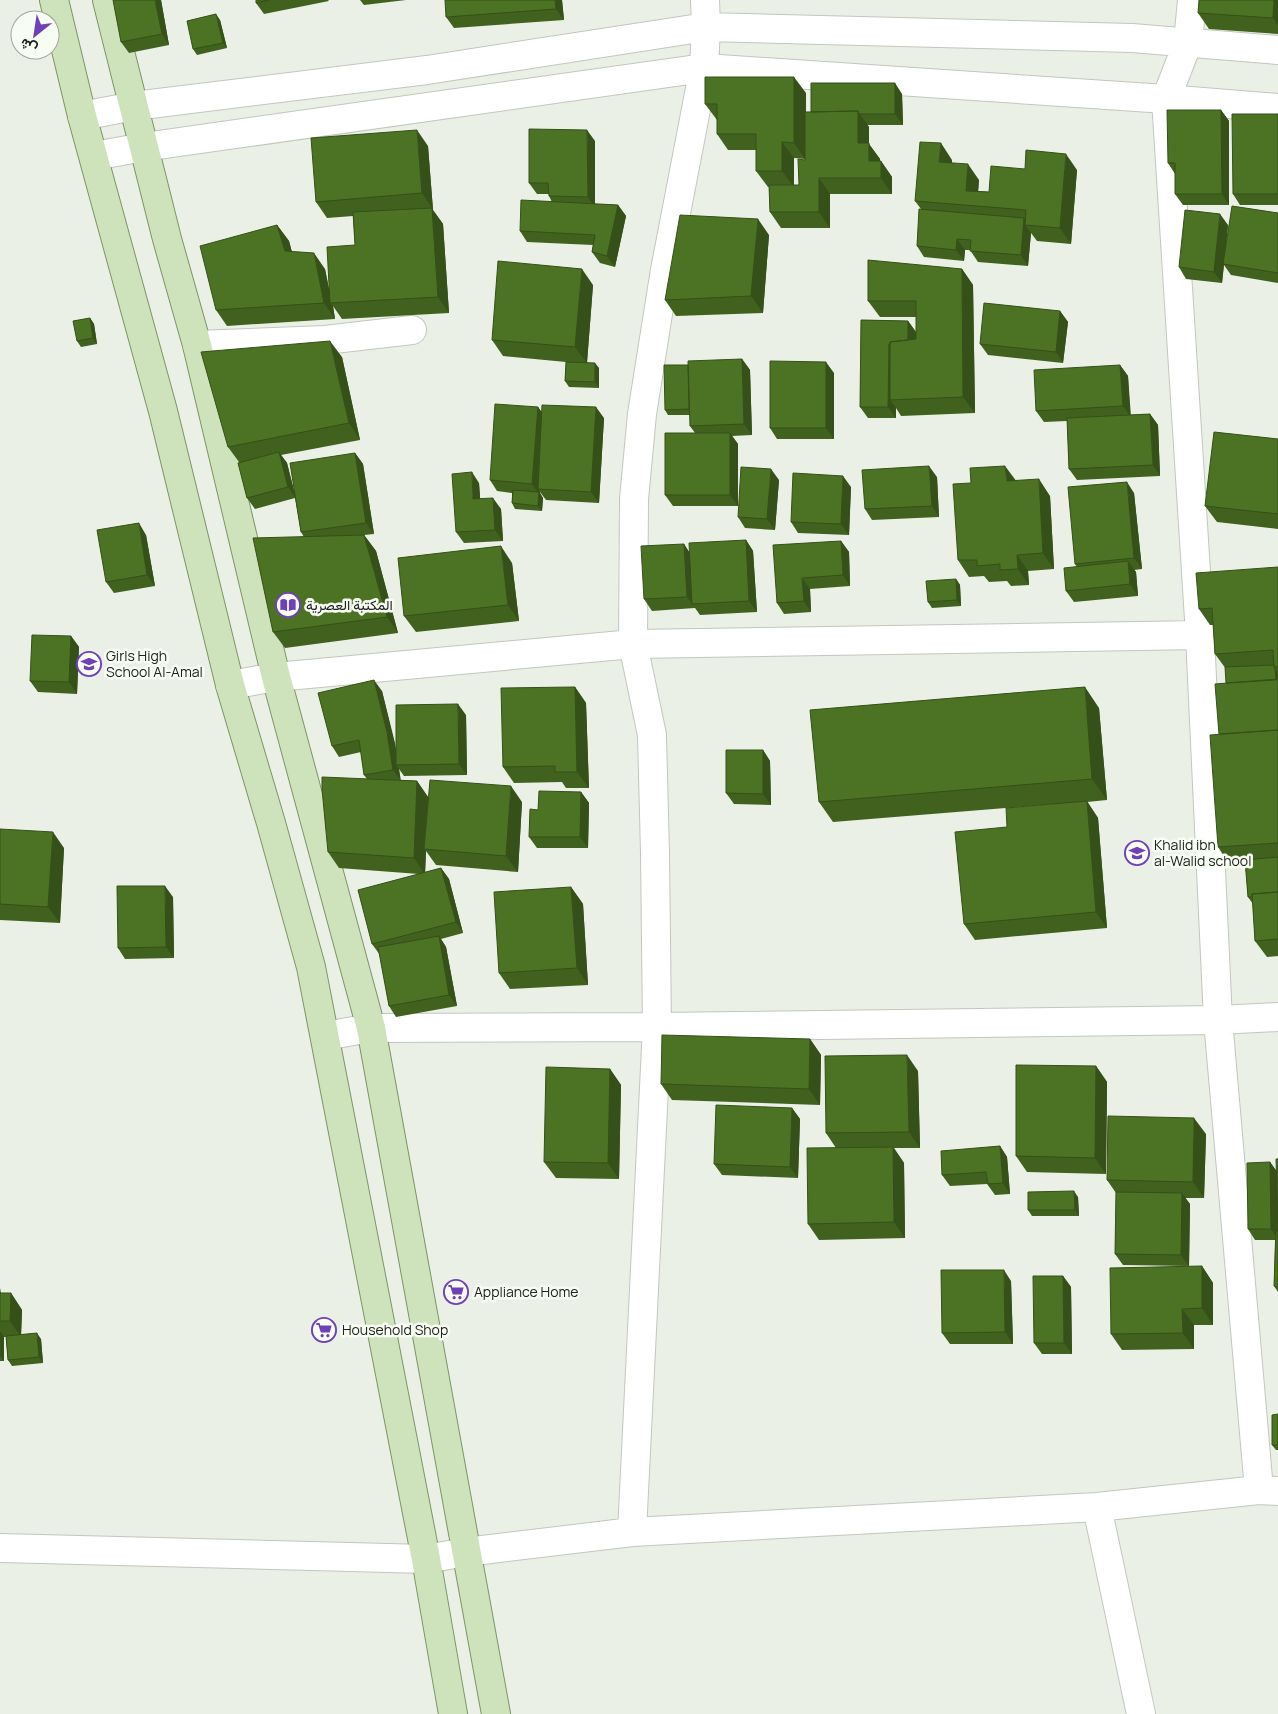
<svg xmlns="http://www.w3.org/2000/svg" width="1278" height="1714" viewBox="0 0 1278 1714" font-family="Manrope,Vazirmatn,sans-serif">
<rect width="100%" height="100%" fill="#ebf0e7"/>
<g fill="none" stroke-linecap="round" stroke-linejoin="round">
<defs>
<path id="minor" d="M1192,0L1188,42L1166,99L1200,635L1218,1020L1259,1490
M82,116L134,106L427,70L706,27L1132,38L1278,50
M94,156L144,147L704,68L1166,99L1278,108
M197,345L325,340L412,330
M230,685L276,677L633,644L1200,635
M325,1036L371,1028L657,1027L1218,1020L1278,1017
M1097,1507L1141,1714
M632,1532L657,1027L655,853L652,735L633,644L634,499L642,414L665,270L704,68L706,27L705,0
M0,1548L426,1559L466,1552L632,1532L1097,1507L1259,1490L1278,1491"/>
<path id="primary" d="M54,0L82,116L163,411L230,685L271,823L311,967L426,1559L453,1714
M107,0L167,239L197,345L276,677L371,1028L496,1714"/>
</defs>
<use href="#minor" stroke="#c2c7be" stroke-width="30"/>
<use href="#primary" stroke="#7c9468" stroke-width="30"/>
<use href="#minor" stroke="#fff" stroke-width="28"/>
<use href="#primary" stroke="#cee3bc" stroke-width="28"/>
</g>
<path fill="#41621e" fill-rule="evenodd" d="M161,0L169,45L129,53L121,42Z
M256,0H328L329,1L264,14L256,3Z
M360,0H406L364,5Z
M562,0L564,20L454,28L446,17Z
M1278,0V34L1209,29L1198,13Z
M220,20L227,48L197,55L193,49Z
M806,93V112H811L902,94L903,125H867L869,127V144L880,159V161H881L892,177V194H830V228H781L770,212L769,187H768L756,171V150H728L717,134V120L705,104ZM794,158L805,159L799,185H794Z
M1221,110L1229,121V205H1183L1175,194V174L1168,163Z
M1278,114V205H1240L1233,194Z
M595,141V204L618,205L626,216L615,267L600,263L592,252L593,245L527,242L520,231L552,202L549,196V194H537L529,183Z
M428,146L433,210L443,224L449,313L342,319L333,306L335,319L227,326L216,310L277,225L289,241L292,252L325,269L329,290L355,245L353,216L327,218L316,202Z
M952,160V163L979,180L978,191L989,192L1025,169L1077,170L1071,244L1037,241L1031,233L1028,266L978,262L970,250H965L964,261L924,257L917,246L921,209L915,201Z
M1278,213V283L1231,275L1224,265L1222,283L1186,279L1179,267L1228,225L1226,247Z
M769,235L763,313L676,316L665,300Z
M962,269L973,285L975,413L901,416L896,408V418H868L860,407L861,320L908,321L916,332V339V317H880L868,301Z
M593,285L587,362L599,368V388L569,387L565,381L566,362L503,356L492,340Z
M1060,311L1068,322L1063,363L988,355L980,344Z
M90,318L94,324L97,344L81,347L77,341Z
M342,357L360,440L281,455L287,463L294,491L355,453L363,464L374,534L364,535L376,551L398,633L285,648L273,632L304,537L301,532L295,498L255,509L247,498L239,462L228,447Z
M742,359L750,370L752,435L732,436L738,444V506H673L665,495L695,433L690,426V415H668L665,410L688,366Z
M1120,365L1128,376L1130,415L1150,414L1158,425L1160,476L1077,480L1069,469L1067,421L1044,422L1036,411Z
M834,373V439H777L770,428Z
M538,407L542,413L604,418L599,503L546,500L540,492V494L543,498L542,511L515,509L512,503V493L497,491L490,480Z
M1278,439V529L1217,522L1205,506Z
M937,477L939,517L872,520L865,509Z
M779,480L775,530L745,528L738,517Z
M1016,481L1050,496L1054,569L1028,571L1029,585L1011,586L1007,581L989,582L984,576L969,577L958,560Z
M479,483L480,498L501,509L503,541L464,543L456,532Z
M851,487L849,535L798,533L791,522Z
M1134,493L1142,569L1134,570L1136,572L1138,596L1074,602L1066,591L1077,567L1075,564Z
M146,535L155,586L114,593L106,582Z
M746,540L753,551L757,612L700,615L695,608L652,611L644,599L684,544L689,552Z
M841,541L849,552L850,586L810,589L811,612L784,614L777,603Z
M512,563L519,621L416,632L404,616Z
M1278,567V956L1267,957L1255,941L1253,904L1248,897L1245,862L1229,864L1218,847L1219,734L1226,683V669L1215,654L1213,625H1210L1199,609Z
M956,579L960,585L961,606L932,608L928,602Z
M71,636L79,647L77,694L38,692L30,681Z
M575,687L586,703L589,788H566L562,782L514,783L503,767Z
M382,691L396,750L466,715L467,775L404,776L399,769L400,780L417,781L428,797L522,802L518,872L436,865L426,851L425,873L441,868L449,879L463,933L441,939L446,947L457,1006L396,1017L389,1006L380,955L372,944L419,874L339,868L328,852L367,779L364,775L361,752L339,757L332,746Z
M1099,708L1107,800L1087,802L1098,818L1107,928L975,940L964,924L1007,827L1054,804L833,822L819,802Z
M763,750L770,761L771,805L734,804L726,793Z
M581,792L589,803L588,848H537L529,837L538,810Z
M0,829L64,848L60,923L0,920Z
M571,887L583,904L588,985L510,989L499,973Z
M173,897L174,958L125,959L118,948Z
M810,1039L821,1055L820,1105L672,1100L661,1084Z
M1096,1066L1107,1082L1106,1174L1027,1172L1016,1156Z
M610,1069L621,1085L619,1179L556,1178L544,1162Z
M918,1071L920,1148H894L904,1163L905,1238L819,1240L808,1224L836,1148L826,1133Z
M792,1108L800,1119L798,1178L722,1175L714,1164Z
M1206,1134L1204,1198H1185L1190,1204L1189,1266L1123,1265L1115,1254L1116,1193L1107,1180Z
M1000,1146L1007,1157L1010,1194L995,1195L987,1184L950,1186L942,1175Z
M1278,1159V1292L1274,1286L1275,1240H1255L1248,1229L1270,1162L1277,1172Z
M1078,1197L1079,1216H1032L1028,1210Z
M1202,1266L1213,1283V1325H1194V1349L1122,1350L1111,1334Z
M1063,1276L1071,1287L1072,1354H1042L1034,1343Z
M1011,1281L1013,1344H950L942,1333Z
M0,1288L1,1293H11L22,1310L21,1335L41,1339L43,1363L12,1366L8,1360L6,1337H4V1361H0Z
M1278,1414V1450H1276L1272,1445Z"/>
<path fill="#355018" d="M155,0H161L169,45L162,34Z
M555,0H562L564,20L556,9Z
M1274,0H1278V26L1273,18Z
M216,14L220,20L227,48L223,43Z
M794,77L806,93L805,159L794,143Z
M895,83L902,94L903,125L895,114Z
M1221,110L1229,121V205L1222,194Z
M858,111L869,127V144L880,159V177L869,161L858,143Z
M417,130L428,146L433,210L443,224L449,313L438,297L432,208L422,193Z
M587,130L595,141V208L588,197Z
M782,142L794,158V187L782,171Z
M941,143L952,160L950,178L939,162Z
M1066,154L1077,170L1071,244L1060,228Z
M881,161L892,177V194L881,178Z
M968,164L979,180L977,207L966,191Z
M819,178L830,194V228L819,212Z
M618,205L626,216L615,267L607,256Z
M1220,214L1228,225L1222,283L1214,272Z
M1024,218L1029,225H1025L1031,233L1028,266L1021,255Z
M758,219L769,235L763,313L751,296Z
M277,225L289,241L296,268L285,251Z
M957,239L965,250L964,261L956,250Z
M314,253L325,269L332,303H330L333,306L335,319L324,303Z
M582,269L593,285L587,363L575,347Z
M962,269L973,285L975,413L963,397Z
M1060,311L1068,322L1063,363L1056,352Z
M90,318L94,324L97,344L93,338Z
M908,321L916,332V356L908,345Z
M330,341L342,357L360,440L349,423Z
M889,344L897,356L890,400L896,408V418L888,407Z
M742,359L750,370L752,435L744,424Z
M826,362L834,373V439L826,428Z
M595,363L599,368V388L595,382Z
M1120,365L1128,376L1131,417L1123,406Z
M538,407L546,418L538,489L543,498L542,511L538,506L539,494L532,484Z
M596,407L604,418L599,503L591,492Z
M1150,414L1158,425L1160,476L1153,465Z
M730,433L738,444V506L730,495Z
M279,452L287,463L296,498L288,487Z
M355,453L363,464L374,534L366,523Z
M929,466L937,477L939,517L932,506Z
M1005,466L1017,482L1007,481Z
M771,469L779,480L775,530L767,519Z
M472,472L479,483L481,510L473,499Z
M843,476L851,487L849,535L841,524Z
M1039,479L1050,496L1054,569L1043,553Z
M1127,482L1134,493L1142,569L1134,558Z
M493,498L501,509L503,541L495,530Z
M139,523L146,535L155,586L147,575Z
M364,535L376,551L398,633L387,617Z
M746,540L753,551L757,612L749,601Z
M841,541L849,552L850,586L843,575Z
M684,544L691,555L692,604L695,608L687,597Z
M501,546L512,563L519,621L508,605Z
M1017,555L1028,571L1029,585L1018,569Z
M1128,561L1136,572L1138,596L1130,584Z
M802,578L810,589L811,612L804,601Z
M956,579L960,585L961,606L957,600Z
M71,636L79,647L77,694L69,682Z
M1275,669L1278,673V686L1276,683Z
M374,680L382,691L395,743L398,765H396L399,769L401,781L393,770Z
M575,687L586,703L589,788L577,772Z
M1085,687L1099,708L1107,800L1092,779Z
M458,704L466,715L467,775L459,764Z
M763,750L770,761L771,805L763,794Z
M417,781L428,797L424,849L426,851L425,875L414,858Z
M511,786L522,802L518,872L506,856Z
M581,792L589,803L588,848L580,837Z
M1087,801L1098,818L1107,928L1096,912Z
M53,832L64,848L60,923L48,907Z
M441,868L449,879L463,933L456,922Z
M165,886L173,897L174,958L166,947Z
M571,887L583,904L588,985L577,968Z
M439,936L446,947L457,1006L449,995Z
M810,1039L821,1055L820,1105L809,1089Z
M907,1055L918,1071L920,1148L909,1132Z
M1096,1066L1107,1082L1106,1174L1095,1158Z
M610,1069L621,1085L619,1179L608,1163Z
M792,1108L800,1119L798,1178L790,1167Z
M1194,1118L1206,1134L1204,1198L1193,1182Z
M1000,1146L1007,1157L1010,1194L1003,1183Z
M893,1147L904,1163L905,1238L894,1222Z
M1270,1162L1278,1173V1239L1271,1229Z
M1074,1191L1078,1197L1079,1216L1075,1210Z
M1182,1193L1190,1204L1189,1266L1181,1255Z
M1202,1266L1213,1283V1325L1202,1308Z
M1004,1270L1011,1281L1013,1344L1005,1332Z
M1063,1276L1071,1287L1072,1354L1064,1343Z
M11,1293L22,1310L21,1337L10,1321Z
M1182,1309L1194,1325V1349L1183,1333Z
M0,1331L4,1337V1361L0,1356Z
M37,1333L41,1339L43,1363L39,1357Z"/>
<path fill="#4c7223" stroke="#355018" d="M113,0H155L162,34L121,42Z
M256,0H269L256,3Z
M445,0H555L556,9L446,17Z
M1199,0H1274L1273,18L1198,13Z
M216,14L223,43L193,49L187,21Z
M705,77H794V143L782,142V171H756V134H717V104H705Z
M811,83H895V114H859L858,111L811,112Z
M1167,110H1221L1222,194H1175V163H1168Z
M858,111V143H869V161H881V178H819V212H770L769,185H799L798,159L805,160V112Z
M1232,114H1278V194H1233Z
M529,129L587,130L588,197L549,196L548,183H529Z
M417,130L422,193L316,202L311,138Z
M920,142L941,143L939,162L968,164L966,191L989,192L991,166L1025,169L1026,150L1066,154L1060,228L1025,225L1026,210L915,201Z
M521,200L618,205L607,256L592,252L595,235L520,231Z
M1232,206L1278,213V273L1223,264Z
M432,208L438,297L330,303L327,247L355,245L353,212Z
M919,209L1024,218L1021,255L970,251L971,240L957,239L956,250L917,246Z
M1185,210L1220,214L1214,272L1179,267Z
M680,215L758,219L751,296L665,300Z
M277,225L285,251L314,253L324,303L216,310L200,246Z
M868,260L962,269L963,397L890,400V342L916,339V301H868Z
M498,261L582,269L575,347L492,340Z
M984,303L1060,311L1056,352L980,344Z
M90,318L93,338L77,341L73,321Z
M861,320L908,321V340L890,342V344H889L888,407H860Z
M330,341L349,423L228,447L201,352Z
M742,359L744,424L690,426L688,361Z
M770,361L826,362V428H770Z
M566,362L595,363V382L565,381Z
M664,365H688L689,409L665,410Z
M1120,365L1123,406L1036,411L1034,370Z
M495,404L538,407L532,484L490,480Z
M542,405L596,407L591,492L538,489Z
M1150,414L1153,465L1069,469L1067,418Z
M1214,432L1278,439V514L1205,506Z
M665,433H730V495H665Z
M279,452L288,487L247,498L238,463Z
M355,453L366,523L301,532L290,463Z
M929,466L932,506L865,509L862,470Z
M1005,466L1007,481L1039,479L1043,553L1017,555L1018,569L1000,570V564L977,566V560H958L953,484L971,483L970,468Z
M741,467L771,469L767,519L738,517Z
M472,472L473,499L493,498L495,530L456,532L452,474Z
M793,473L843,476L841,524L791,522Z
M1127,482L1134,558L1075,564L1068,487Z
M513,490L539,492L538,506L512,503Z
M139,523L147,575L106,582L97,530Z
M364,535L387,617L273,632L253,538Z
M746,540L749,601L692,604L689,543Z
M841,541L843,575L802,578L804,601L777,603L773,545Z
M684,544L687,597L644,599L641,546Z
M501,546L508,605L404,616L398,558Z
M1128,561L1130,584L1066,591L1064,568Z
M1278,567V667H1274L1273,650L1215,654L1212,608L1199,609L1196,573Z
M956,579L957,600L928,602L926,581Z
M32,635L71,636L69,682L30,681Z
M1274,665L1275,669L1276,680L1226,683L1225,667Z
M1278,679V730L1219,734L1215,684Z
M374,680L387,732L393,770L364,775L359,740L332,746L318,693Z
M575,687L577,772H555V766L503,767L501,688Z
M1085,687L1092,779L819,802L810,710Z
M458,704L459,764L396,765V705Z
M1278,730V843L1218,847L1210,735Z
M726,750H763V794L726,793Z
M322,777L417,781L414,858L328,852L322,789Z
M430,780L511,786L506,856L424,849Z
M539,791L581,792L580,837H529L530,809L538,810Z
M1087,801L1096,912L964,924L955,832L1007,827L1006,808Z
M0,829L53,832L48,907L0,904Z
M1278,857V892L1252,894V897H1248L1245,860Z
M441,868L456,922L372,944L358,890Z
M117,886H165L166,947L118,948Z
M571,887L577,968L499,973L494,892Z
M1278,892V939L1255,941L1252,894Z
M439,936L449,995L389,1006L378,947Z
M662,1035L810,1039L809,1089L661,1084Z
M907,1055L909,1132L826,1133L825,1056Z
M1016,1065L1096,1066L1095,1158L1016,1156Z
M546,1067L610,1069L608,1163L544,1162Z
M716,1105L792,1108L790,1167L714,1164Z
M1108,1116L1194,1118L1193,1182L1107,1180Z
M1000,1146L1003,1183L988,1184L986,1172L942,1175L941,1151Z
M893,1147L894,1222L808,1224L807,1148Z
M1276,1159H1278V1228Z
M1270,1162L1271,1229H1248L1247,1163Z
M1074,1191L1075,1210H1028V1192Z
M1116,1192L1182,1193L1181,1255L1115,1254Z
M1276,1231H1278V1287L1274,1286Z
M1202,1266V1308L1182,1309L1183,1333L1111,1334L1110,1268Z
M941,1270H1004L1005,1332L942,1333Z
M1033,1276H1063L1064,1343H1034Z
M0,1293H11L10,1321H0Z
M37,1333L39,1357L8,1360L6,1336Z
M1278,1414V1445H1272V1415Z"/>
<defs>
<symbol id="library-ring" viewBox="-11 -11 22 22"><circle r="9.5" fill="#f8fdf4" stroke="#6f40b8" stroke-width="1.5"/><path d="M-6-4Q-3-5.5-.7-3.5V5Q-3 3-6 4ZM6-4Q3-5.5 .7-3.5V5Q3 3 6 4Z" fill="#6f40b8"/></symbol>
<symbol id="school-ring" viewBox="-11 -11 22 22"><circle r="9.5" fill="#f8fdf4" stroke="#6f40b8" stroke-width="1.5"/><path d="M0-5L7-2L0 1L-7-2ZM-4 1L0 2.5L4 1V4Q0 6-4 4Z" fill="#6f40b8"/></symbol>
<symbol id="supermarket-ring" viewBox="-11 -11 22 22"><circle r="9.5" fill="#f8fdf4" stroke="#6f40b8" stroke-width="1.5"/><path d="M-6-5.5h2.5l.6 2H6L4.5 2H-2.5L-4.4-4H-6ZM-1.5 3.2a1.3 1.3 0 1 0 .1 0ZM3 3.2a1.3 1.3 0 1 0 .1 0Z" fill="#6f40b8"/></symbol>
</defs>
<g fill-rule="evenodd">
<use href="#library-ring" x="274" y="591" width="28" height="28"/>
<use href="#school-ring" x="75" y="650" width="28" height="28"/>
<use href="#school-ring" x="1123" y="839" width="28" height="28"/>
<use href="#supermarket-ring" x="442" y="1278" width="28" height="28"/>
<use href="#supermarket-ring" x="310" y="1316" width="28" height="28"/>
</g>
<g text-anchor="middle" stroke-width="5" stroke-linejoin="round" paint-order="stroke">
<g font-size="14" fill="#20221f" stroke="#f8fdf4" text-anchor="start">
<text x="306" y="610">المكتبة العصرية</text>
<text x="106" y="661">Girls High<tspan x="106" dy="16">School Al-Amal</tspan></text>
<text x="1154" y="850">Khalid ibn<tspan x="1154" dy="16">al-Walid school</tspan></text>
<text x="474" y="1297">Appliance Home</text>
<text x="342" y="1335">Household Shop</text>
</g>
</g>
<g transform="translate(35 35) rotate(210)"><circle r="24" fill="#f8fdf4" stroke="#a2a59f"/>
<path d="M0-4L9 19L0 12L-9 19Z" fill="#6f40b8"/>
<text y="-8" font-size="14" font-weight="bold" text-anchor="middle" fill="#20221f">ش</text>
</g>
</svg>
